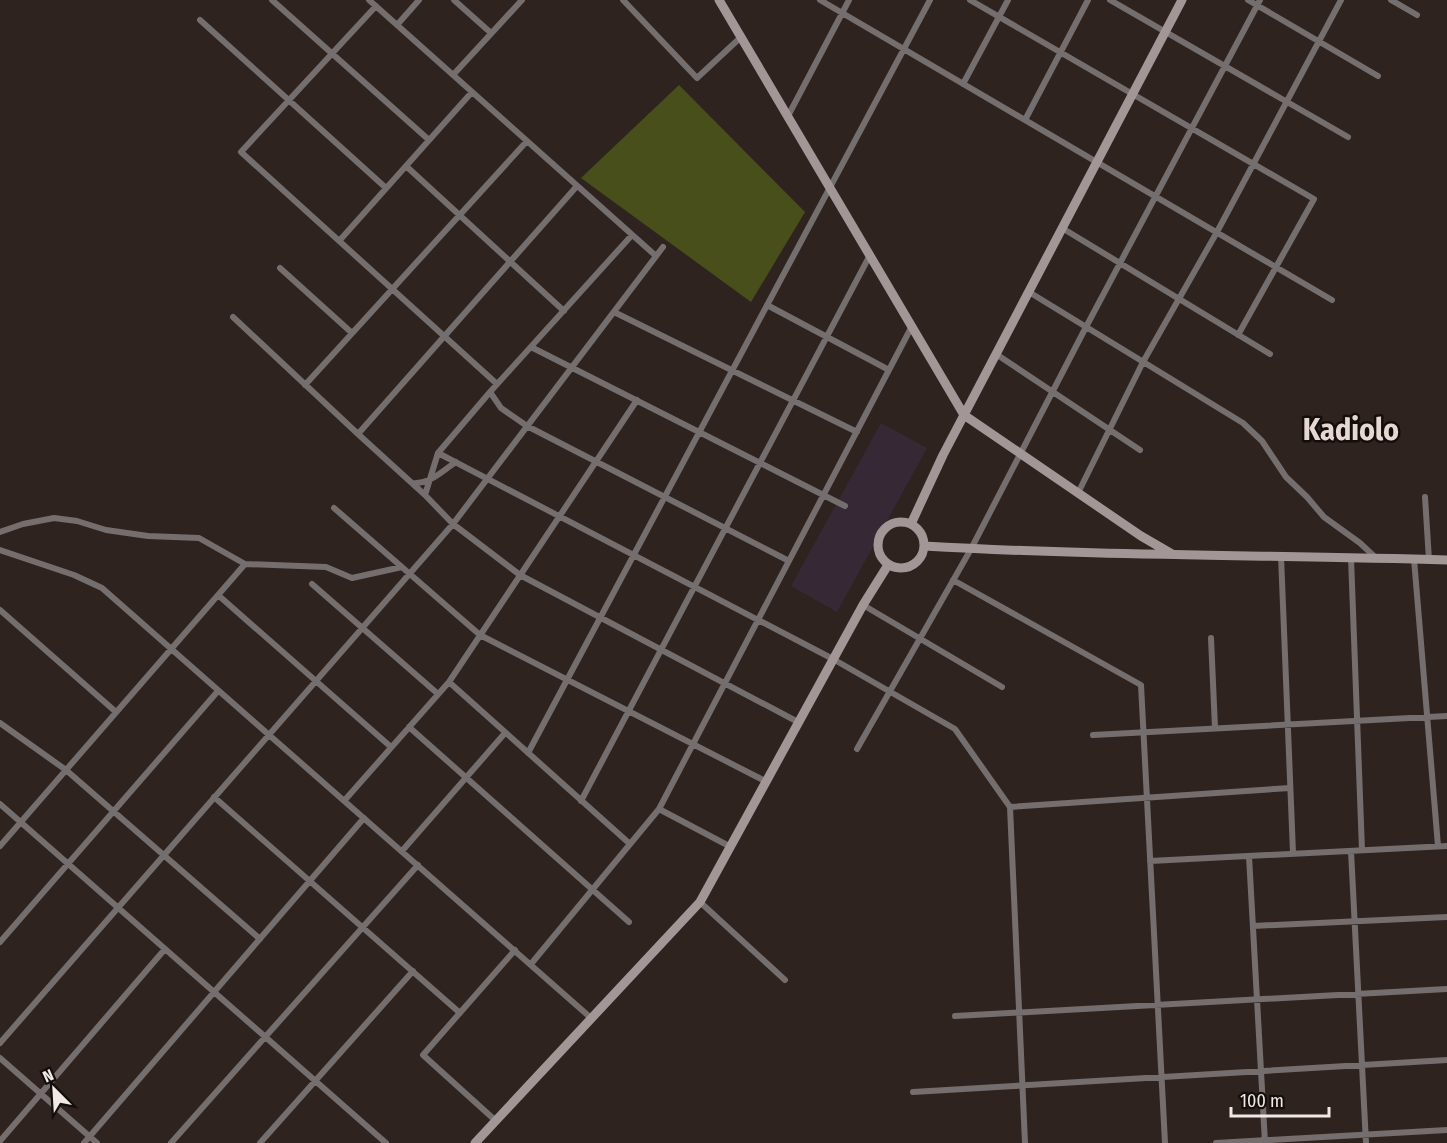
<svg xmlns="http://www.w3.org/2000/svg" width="1447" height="1143" viewBox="0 0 1447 1143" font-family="'Fira Sans Condensed',sans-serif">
<rect width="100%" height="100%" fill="#2f231f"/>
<path fill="#362835" d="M881,423L927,448L837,612L791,586Z"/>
<path fill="#484f1b" d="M679,85L805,212L751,302L581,178Z"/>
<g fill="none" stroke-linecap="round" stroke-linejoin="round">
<path stroke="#756e6e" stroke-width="6" d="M272,0L429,140
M369,0L656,256
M454,0L491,33
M623,0L697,78L741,37
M820,0L1332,300
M970,0L1314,199L1238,335
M1110,0L1348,137
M1248,0L1378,76
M1391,0L1417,15
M376,6L241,152L497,384
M200,20L386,188
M397,25L419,0
M453,75L522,0
M963,84L1008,0
M788,116L849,0
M1025,120L1088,0
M406,166L564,311
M1062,228L1270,354
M340,240L472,92
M280,268L352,333
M1029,292L1243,423L1262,441L1286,477L1307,497L1324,517L1360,543L1376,558
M767,305L889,370
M614,312L857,432
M233,317L358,434L425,495L453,524L520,575L798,722
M531,347L845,506
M996,354L1140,450
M305,385L527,141
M490,392L501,408L527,426L789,561
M358,434L577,186
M438,453L833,659L955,729L1010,807L1025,1143
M412,483C429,485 442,471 456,462
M1078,493L1143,362L1217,232L1341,0
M425,495L438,453L490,392L632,235
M1425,497L1429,560
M334,508L480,635L765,781
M0,532L23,524L54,518L77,521L106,530L148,536L199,538L245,564L326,567L352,578L402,567
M0,550L74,575L102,588L591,1018
M1281,556L1293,853
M1351,558L1362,850
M1414,559L1438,846
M953,580L1141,685L1165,1143
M312,584L438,694
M218,595L391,747
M863,605L1002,687
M0,610L116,712
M1211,638L1215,728
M449,682L630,844
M0,723L66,770L260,939
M409,727L629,922
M1093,735L1447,716
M857,749L971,549L1086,327L1260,0
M528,753L930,0
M214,797L460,1013
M344,801L449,682L637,400
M581,801L870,255
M0,804L386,1143
M1010,807L1290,788
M659,809L729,846
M0,846L245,564
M402,851L505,733
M1351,851L1366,1143
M1249,856L1265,1143
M1150,861L1447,846
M700,902L785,980
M1253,926L1447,917
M0,942L218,691
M531,964L659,809L912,326
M955,1016L1447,989
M0,1043L453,524L663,247
M0,1058L97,1143
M913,1092L1447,1060
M496,1121L423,1055L515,950
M0,1141L165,949
M84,1143L364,818
M171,1143L418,865
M260,1143L413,971
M1216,1143L1447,1130"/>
<path stroke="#a29697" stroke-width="9" d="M719,0L964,415L1141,536L1172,554
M878 545a23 23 0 1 1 46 0a23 23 0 1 1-46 0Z
M911,524L943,455L1182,0
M924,546C1098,556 1273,555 1447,560
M475,1143L700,902L863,605L888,565"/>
</g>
<g text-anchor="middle" stroke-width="5" stroke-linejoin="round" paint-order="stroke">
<g font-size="30" font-weight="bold" fill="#e6d7d0" stroke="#130e0c">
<text x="1351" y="440">Kadiolo</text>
</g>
</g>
<g transform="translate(54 1089) rotate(336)" stroke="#130e0c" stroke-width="4.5" paint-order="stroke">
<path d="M0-4.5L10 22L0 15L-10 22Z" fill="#f1e9e6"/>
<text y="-9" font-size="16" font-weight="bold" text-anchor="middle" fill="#f1e9e6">N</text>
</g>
<path d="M1231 1107v9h98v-9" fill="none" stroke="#f1e9e6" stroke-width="3"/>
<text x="1240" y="1107" font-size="18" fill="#f1e9e6" stroke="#130e0c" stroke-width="4.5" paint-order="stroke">100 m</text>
</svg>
